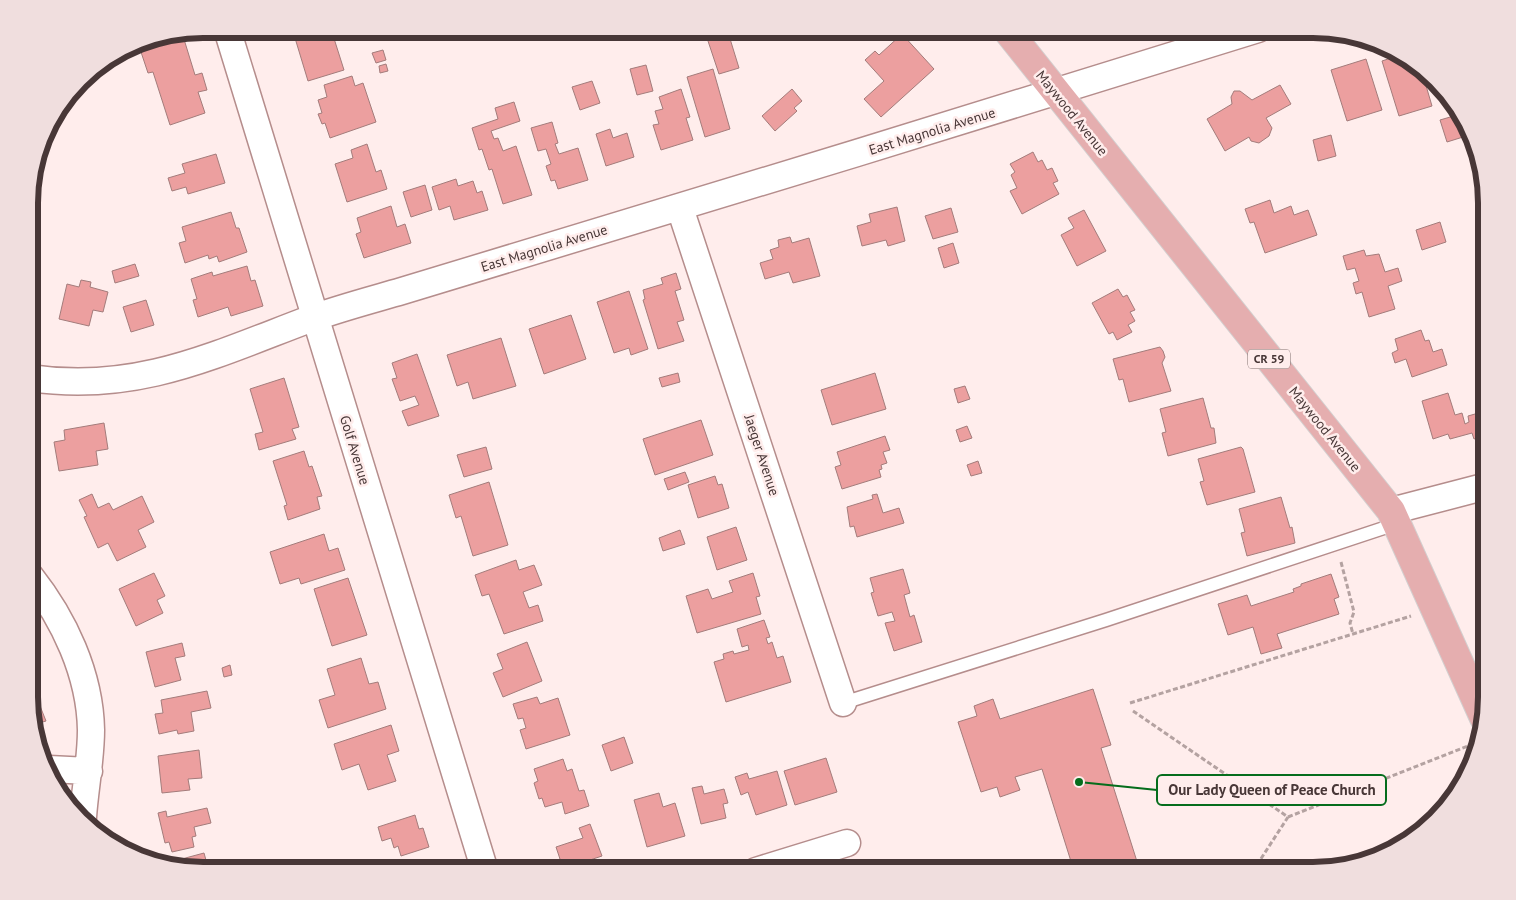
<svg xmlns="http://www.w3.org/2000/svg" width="1516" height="900" viewBox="0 0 1516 900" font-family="'PT Sans',sans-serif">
<rect width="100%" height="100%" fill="#ffedec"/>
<path fill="#ec9f9f" stroke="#a37c7b" d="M325,29H331L344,70L308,81L295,38Z
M704,29H727L739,68L719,74Z
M902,34L934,69L881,117L864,99L884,81L865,60L875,51L879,55Z
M183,36L195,75L202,73L207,90L198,92L205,113L170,125L153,72L148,73L140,49Z
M383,50L386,60L376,63L372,53Z
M1403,54L1422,72L1432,106L1399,116L1382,61Z
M1366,59L1382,110L1347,121L1331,70Z
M386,64L388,71L380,73L379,66Z
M646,65L653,91L637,95L630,69Z
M713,69L730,129L705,137L687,77Z
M352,76L355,86L363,83L376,122L330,138L325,123L322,124L318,114L322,113L318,100L327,97L324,85Z
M592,81L600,103L580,110L572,87Z
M1280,85L1291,104L1266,118L1272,128L1269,136L1259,143L1251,141L1249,137L1225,151L1207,119L1232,104L1231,97L1234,91H1240L1252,100Z
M681,89L690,117L686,118L693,140L661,150L653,125L659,124L655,111L663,109L659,97Z
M792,89L802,101L794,108L797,111L775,131L762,116Z
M514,102L520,121L491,131L494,139L498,138L503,151L516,146L532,195L503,204L492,169L489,170L482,149L479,150L472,128L498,119L495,108Z
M1457,115L1463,137L1447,142L1440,120Z
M552,122L558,143L555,144L559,154L578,148L588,180L558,189L555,180L551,181L546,166L551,164L546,149L538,151L531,128Z
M610,129L613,138L627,133L634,157L606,166L596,134Z
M1331,135L1336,156L1318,161L1313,140Z
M367,144L376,172L381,170L387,189L347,202L335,164L353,158L351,150Z
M1033,152L1038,162L1042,160L1047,170L1052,168L1058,181L1053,183L1059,194L1022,214L1010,191L1017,188L1011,175L1015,172L1010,164Z
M216,154L225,183L188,194L186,187L172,191L168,178L185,173L182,164Z
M456,179L458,186L473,181L477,193L482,191L488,210L454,220L450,206L439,210L432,187Z
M425,185L432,210L411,217L403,192Z
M1270,200L1274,213L1291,206L1294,215L1308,210L1317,235L1265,253L1254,222L1250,223L1245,209Z
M391,206L397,227L405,224L411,243L364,258L356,234L361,232L357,218Z
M897,207L905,241L888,246L886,240L862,246L857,226L871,222L869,214Z
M951,208L958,232L933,239L925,216Z
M1084,210L1106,251L1077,266L1061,235L1074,228L1068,218Z
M231,212L236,228H239L247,252L219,262L217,256L209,259L208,255L185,263L179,243L186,241L182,227Z
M1440,222L1446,242L1422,250L1416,230Z
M790,237L792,243L809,238L820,276L793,283L789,272L765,279L760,263L773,259L770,250L779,247L778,240Z
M953,243L959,263L944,268L938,248Z
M1364,250L1366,256L1379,254L1385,272L1398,268L1402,281L1388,286L1395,309L1369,317L1362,292L1356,294L1353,283L1359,281L1355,268L1347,270L1343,256Z
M30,261L37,262L32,299L30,298Z
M135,264L139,276L115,283L112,271Z
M247,266L251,281L255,280L263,306L231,316L228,307L198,317L193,300L197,299L191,279L212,272L213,276Z
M676,273L681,289L675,291L684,320L677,322L684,341L658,349L643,300L645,299L643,290L663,284L661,278Z
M81,280L91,282L90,287L108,292L103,312L93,310L89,326L59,319L67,284L79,287Z
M1118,289L1123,297L1127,295L1135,310L1130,312L1135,321L1128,325L1132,332L1117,340L1113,332L1109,334L1092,303Z
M629,291L648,349L631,355L629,348L614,353L597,302Z
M146,300L154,325L131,332L123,307Z
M571,315L586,359L544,374L529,329Z
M1421,330L1425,341L1429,340L1433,352L1442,349L1447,365L1412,377L1406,359L1395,363L1392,353L1398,350L1395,339Z
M501,338L516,386L473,399L468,382L457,386L447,355Z
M1160,347L1163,351L1165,357L1162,363L1171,391L1129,402L1123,379L1119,380L1113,359Z
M417,354L439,416L408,426L402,411L419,405L415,396L400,401L392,379L397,378L392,363Z
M678,373L680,382L662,387L659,378Z
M875,373L886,409L832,425L821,390Z
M284,378L299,427L292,429L296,439L259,450L255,434L263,432L250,389Z
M965,386L970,399L958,403L954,389Z
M1448,393L1455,415L1462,413L1465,424L1469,422L1468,416L1482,412L1487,435L1474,439L1472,433L1450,439L1448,434L1433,439L1422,401Z
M1203,398L1211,428H1214L1216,443L1168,456L1162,433L1166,432L1160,409Z
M701,420L713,455L655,475L643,439Z
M104,423L108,449L96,451L98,465L59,471L54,442L65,440L64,430Z
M967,426L972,438L960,442L956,430Z
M885,436L890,450L883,452L887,463L881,465L882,469L879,470L881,477L842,489L835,467L841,465L837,452Z
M486,447L492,469L464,477L457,455Z
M1241,447L1243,449L1255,492L1207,505L1200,482L1204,481L1198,459Z
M304,451L309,467L312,466L322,496L317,497L320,509L288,520L284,506L287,505L273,461Z
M978,461L982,473L971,476L967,465Z
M685,472L689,482L668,490L664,479Z
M715,476L718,485L722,484L729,508L698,518L688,485Z
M489,482L508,545L473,556L461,516L456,518L449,495Z
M92,494L98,508L109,503L113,510L142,496L154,522L138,530L146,547L117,561L108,543L98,548L84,517L87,516L79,500Z
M877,494L883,513L899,508L904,523L857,537L854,526L850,527L847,507L873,499L872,495Z
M1281,497L1290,528L1292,527L1295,543L1247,556L1241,533L1245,532L1239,509Z
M736,527L747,560L717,570L707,537Z
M680,530L685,544L663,551L659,538Z
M324,534L329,551L338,548L345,570L301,584L299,578L280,584L270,552Z
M516,560L519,570L534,565L542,585L523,592L529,608L538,605L543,621L504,634L489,594L482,596L475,575Z
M903,569L910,593L904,595L910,617L914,615L922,642L894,651L885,623L895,621L892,612L878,616L871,593L874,592L870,578Z
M154,573L165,596L157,600L163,613L136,626L119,589Z
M753,573L760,596L756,597L761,614L697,633L686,596L708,589L712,599L733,592L729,581Z
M1331,574L1339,597L1334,599L1339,614L1277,634L1282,648L1261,654L1253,627L1228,635L1218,604L1247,595L1251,606L1294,592L1293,589L1301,586V584Z
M348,578L367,635L332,646L314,589Z
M764,620L770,637L766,638L768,644L772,642L777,658L783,656L791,682L726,702L714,662L724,659L723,654L733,651L734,654L749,650L748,645L742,647L737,629Z
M527,642L542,681L503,697L493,673L503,669L497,654Z
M182,643L185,656L175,658L181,680L155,687L146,652Z
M361,658L369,684L378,682L386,709L328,728L319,700L335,695L327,669Z
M230,665L232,675L224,677L222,668Z
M1093,689L1111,745L1101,748L1140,871H1074L1042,769L1015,777L1020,790L1000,797L997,787L981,792L958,722L977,716L974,706L993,699L1000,719Z
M34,691L46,721L32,725L30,692Z
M207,691L211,708L191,712L194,731L178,734L177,730L159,734L155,714L163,713L161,700Z
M537,697L540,704L558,698L570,735L526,749L520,730L526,728L523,718L518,719L513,704Z
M391,725L399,751L387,755L396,781L368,790L359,764L342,770L334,744Z
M624,737L633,763L611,771L602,745Z
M199,750L202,778L188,779L190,790L162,793L158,756Z
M826,758L837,792L795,805L784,771Z
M563,759L567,771L572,769L579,791L584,790L589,806L565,814L562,802L545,807L542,798L539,799L534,783L538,781L534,769Z
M777,771L787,805L756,815L748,792L741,795L735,777L747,773L749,779Z
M702,786L704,794L724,789L728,803L723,804L726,818L701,824L692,788Z
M659,793L663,807L675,803L685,836L647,847L634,800Z
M207,808L211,823L194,827L196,836L192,837L194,847L172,852L169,842L165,843L158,813L166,811L167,817Z
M415,815L419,829L423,828L429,847L401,856L398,846L394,848L391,838L382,841L378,827Z
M590,824L602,856L581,863L584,871H560L556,861L560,859L556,847L583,838L579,828Z
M204,853L209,871L180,865L178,860Z"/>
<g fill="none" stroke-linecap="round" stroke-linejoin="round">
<defs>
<path id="service" d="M843,703L1106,620L1396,524"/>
<path id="minor" d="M227,29L485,871
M680,208L843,703
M30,378C136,394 214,355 310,319C340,308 371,300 402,291C688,205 973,118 1258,29
M1391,511L1487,486
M30,576C64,619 90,674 91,730C91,759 85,788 83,817
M49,769L89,771
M756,871L847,843"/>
<path id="primary" d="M1006,29L1391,511L1484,718"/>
</defs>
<use href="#service" stroke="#b58d8c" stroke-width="15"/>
<use href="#minor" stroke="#b58d8c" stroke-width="29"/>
<use href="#primary" stroke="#d3cfcf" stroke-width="30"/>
<path stroke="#b4a2a1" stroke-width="3" stroke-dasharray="5 2.5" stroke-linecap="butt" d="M1341,562L1354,612L1350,623L1353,634
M1130,703L1411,616
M1133,711L1288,817L1253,871
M1471,741L1475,748
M1288,817L1473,744"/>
<use href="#service" stroke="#fff" stroke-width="12"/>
<use href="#minor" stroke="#fff" stroke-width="26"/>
<use href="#primary" stroke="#e5aeaf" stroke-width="28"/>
</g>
<g text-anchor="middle" stroke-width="5" stroke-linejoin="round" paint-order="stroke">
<rect fill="#ffedec" stroke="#7f6e6d" stroke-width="1" x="1248" y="349.5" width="42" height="19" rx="4"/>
<g font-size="12" font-weight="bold" fill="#483737">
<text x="1269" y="363">CR 59</text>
</g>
<g font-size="14" fill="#483737" stroke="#ffedec">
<text transform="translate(1072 113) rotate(51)" y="5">Maywood Avenue</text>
<text transform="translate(932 131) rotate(-17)" y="5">East Magnolia Avenue</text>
<text transform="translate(544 248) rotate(-17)" y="5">East Magnolia Avenue</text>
<text transform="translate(1325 429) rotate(51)" y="5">Maywood Avenue</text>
<text transform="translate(355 450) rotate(73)" y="5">Golf Avenue</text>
<text transform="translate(762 455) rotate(72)" y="5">Jaeger Avenue</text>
</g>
</g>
<path d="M0 0H1516V900H0ZM203 38H1313A165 165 0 0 1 1478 203V697A165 165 0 0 1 1313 862H203A165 165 0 0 1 38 697V203A165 165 0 0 1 203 38Z" fill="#f0dede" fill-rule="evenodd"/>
<path fill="none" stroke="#483737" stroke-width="6" d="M203 38H1313A165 165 0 0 1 1478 203V697A165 165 0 0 1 1313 862H203A165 165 0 0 1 38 697V203A165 165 0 0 1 203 38Z"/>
<path fill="none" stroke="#056d1c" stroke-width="2" d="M1079 782L1157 790"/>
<circle fill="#056d1c" stroke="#ffedec" stroke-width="2" cx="1079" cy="782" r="5"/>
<rect fill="#ffedec" stroke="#056d1c" stroke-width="2" x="1157" y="775" width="229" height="30" rx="5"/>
<g font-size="15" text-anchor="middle" font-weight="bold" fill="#483737">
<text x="1272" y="795">Our Lady Queen of Peace Church</text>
</g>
</svg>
